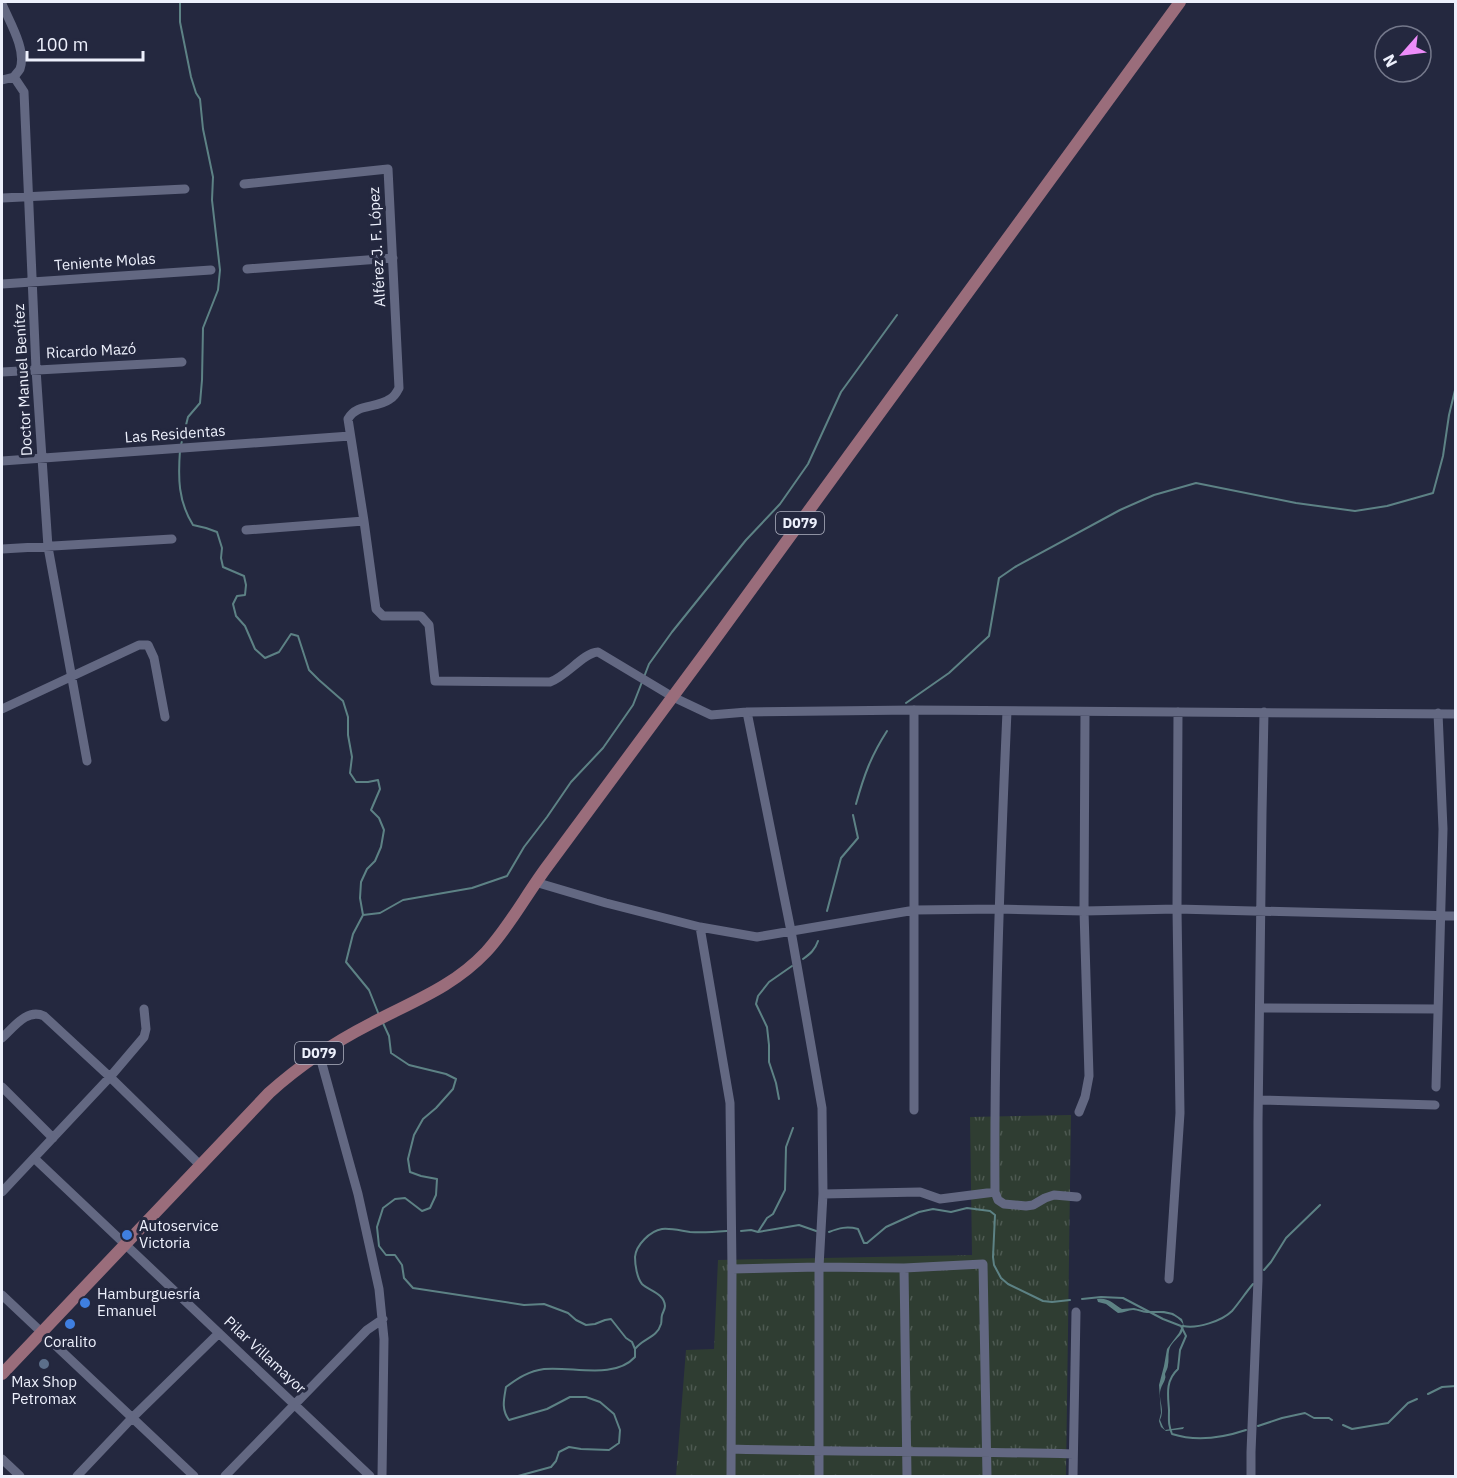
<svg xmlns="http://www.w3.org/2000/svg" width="1457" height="1478" viewBox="0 0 1457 1478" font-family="'IBM Plex Sans',sans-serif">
<defs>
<pattern id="grass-tufts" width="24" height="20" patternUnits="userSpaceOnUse" patternTransform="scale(1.5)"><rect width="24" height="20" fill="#2f3d32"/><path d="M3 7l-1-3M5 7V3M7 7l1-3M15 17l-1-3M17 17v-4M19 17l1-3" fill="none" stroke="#4d5951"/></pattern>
</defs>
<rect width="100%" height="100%" fill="#24283f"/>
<path fill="url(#grass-tufts)" d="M1071,1115L1066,1476H676L686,1350L714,1349L718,1260L972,1255L970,1117Z"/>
<path fill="#5d8285" d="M1097,1299C1108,1297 1114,1304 1122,1309L1134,1308L1146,1311H1164L1173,1313L1182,1319C1189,1336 1171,1338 1169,1351C1168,1355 1169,1361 1168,1365C1168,1368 1166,1371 1165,1374C1165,1375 1166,1377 1165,1379C1164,1383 1161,1386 1160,1392C1159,1402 1165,1410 1160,1420L1163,1427L1165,1430L1184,1427L1183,1429L1166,1431L1161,1427L1159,1421L1161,1413L1159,1385L1164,1366L1167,1349L1179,1333L1183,1324C1175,1311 1160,1313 1147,1313C1142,1313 1138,1310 1133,1310C1128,1310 1124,1313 1118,1313L1106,1304L1098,1302Z"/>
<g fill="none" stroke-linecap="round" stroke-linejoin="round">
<path stroke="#5d8285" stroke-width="2" d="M180,2V22L191,77L196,93L200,99L203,129L213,177L212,200L220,270L218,290L203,328L202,380L200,403L188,417L181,445
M180,450C178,478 178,501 193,525L206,528L217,532L222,548L221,558L223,567L244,576L246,585L245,595L237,596L233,604L236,616L245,626L255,649L265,658L279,652L291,634L298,636L309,670L319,680L343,701L348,717V735L352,757L350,773L356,782H368L378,780L380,789L371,810L379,818L384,830L381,847L375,861L367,869L361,882L360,898L363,915L353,934L346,962L369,990L379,1015
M644,677L649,664L672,632L746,540L780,504L808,464L841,392L897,315
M906,703L949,673L989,636L999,578L1015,567L1120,510L1154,495L1196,483L1296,503L1355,511L1387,506L1433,493L1443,456L1449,415L1456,386
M856,804C864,775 871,756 887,731
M827,911L841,858L858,838L853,815
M363,915L380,913L403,900L472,888L507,876L524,847L547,817L571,782L603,748L633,705L642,682
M803,959C810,954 815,950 818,941
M383,1023L389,1036L391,1053L409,1065L446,1074L456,1079L453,1089L436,1108L423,1119L414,1135L408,1159L410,1172L421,1176L437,1179L436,1195L430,1208L422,1211L405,1198L395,1199L383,1208L377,1227L379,1246L386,1255H395L402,1265L404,1278L413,1288L524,1305L544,1304L568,1313L576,1320L586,1325L595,1324L605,1320L611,1319L626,1338L632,1342L635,1349V1357C614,1380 572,1366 544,1369C529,1371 518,1378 506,1387C504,1399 501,1409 509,1420L547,1409L570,1397H586L600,1402L614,1414L620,1430L619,1443L609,1450L581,1449L569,1447L559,1452L556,1461L551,1467L518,1476
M779,1099L776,1083L769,1062V1045L767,1027L756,1004L758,996L769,982L792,966
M741,1231L751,1230L758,1232L799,1225L819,1232
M758,1232L767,1218L773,1214L785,1190L786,1147L793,1128
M829,1232C839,1228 847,1226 858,1229L864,1243H867L886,1227L919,1212L933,1209L951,1212L967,1208L990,1211L995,1215L993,1257L994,1265L1001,1278L1008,1284L1043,1301L1052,1302L1070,1300
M1264,1270L1271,1262L1286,1238L1320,1205
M1082,1299L1101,1297L1123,1298L1163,1319L1181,1326L1186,1336L1180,1350L1178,1369C1165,1381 1168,1395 1169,1410C1169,1420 1168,1424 1172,1434C1197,1442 1222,1438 1246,1430
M1183,1326C1197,1329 1222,1321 1232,1311C1239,1303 1246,1292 1253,1284
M635,1349C643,1338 657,1338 661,1324C662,1320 661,1319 662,1315C663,1312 665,1309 665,1306C664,1293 649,1291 642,1284C637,1278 635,1265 635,1257C636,1245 650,1231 662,1229C671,1228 682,1231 690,1232C703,1233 715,1232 728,1231
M1428,1394L1442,1387L1456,1386
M1343,1425L1352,1429L1388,1423L1408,1403L1417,1399
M1258,1426L1282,1418L1305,1413L1314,1418H1329L1332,1420"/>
<path stroke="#636882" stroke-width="9" d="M2,4C9,21 27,50 20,69C19,71 15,75 14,77
M14,77L24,92L36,369L48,547L87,761
M2,80L14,77
M244,184L388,169L399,388C397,392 394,397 390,399C376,409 357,403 348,419L364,521L376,609L383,616H421L429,625L435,681L550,682C567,676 583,653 598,652L673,697L711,715L747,712L914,710L1456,714
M2,198L185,189
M247,269L393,258
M2,284L211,270
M2,372L182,362
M2,461L350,436
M246,530L364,521
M2,549L172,539
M2,709L139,645H148L154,658L165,717
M1007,711C1000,871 994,1031 995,1192L998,1200L1004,1204L1026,1206L1033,1205L1045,1198L1054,1195L1077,1197
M747,712L791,931L822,1108L823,1194L819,1267V1476
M535,882L606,903L700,927L757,937L915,910L998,909L1084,911L1177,909L1456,916
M700,927L730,1103L732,1269L731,1476
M1260,1008L1438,1009
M2,1038C14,1027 27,1008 44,1016L110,1077L201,1166
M319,1053L358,1194L379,1289L384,1339L382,1476
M2,1087L53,1138
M1436,1087L1443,829L1438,713
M1259,1100L1435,1105
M914,1110V710
M1079,1112L1085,1097L1089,1076L1084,911L1085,712
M34,1158L370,1476
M2,1192L110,1077L144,1037L146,1029L144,1009
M823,1194L920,1192L940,1199L995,1192
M904,1268L907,1476
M732,1269L819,1267L904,1268L983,1264L987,1476
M1169,1279L1180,1113L1177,909L1178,712
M2,1295L194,1476
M731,1449C845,1452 959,1451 1073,1454
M2,1459L20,1476
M77,1476L132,1418L219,1333
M225,1476L367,1330L383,1319
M1073,1476L1076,1312
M1251,1476V1452L1258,1280V1122L1262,813L1264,712"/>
<path stroke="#9a6d7b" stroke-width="12" d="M2,1374L269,1093C300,1065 333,1043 370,1024C411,1002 452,988 486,952C510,926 527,893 549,864C602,793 655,721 708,649C865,433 1023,217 1180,2"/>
</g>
<g fill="#3f7fe0" stroke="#24283f" stroke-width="2">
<circle cx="127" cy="1235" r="6"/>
<circle cx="85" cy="1303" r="6"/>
<circle cx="70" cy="1324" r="6"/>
</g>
<circle fill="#5c6f8a" stroke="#24283f" stroke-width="2" cx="44" cy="1364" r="6"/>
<g text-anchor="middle" stroke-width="6" stroke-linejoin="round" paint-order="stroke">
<g fill="#24283f" stroke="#b1b4c3" stroke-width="1.5">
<rect x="776" y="512" width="48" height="22" rx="4.5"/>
<rect x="295" y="1042" width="48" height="22" rx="4.5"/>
</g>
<g font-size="14" font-weight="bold" fill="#edf0fc">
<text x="800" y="528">D079</text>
<text x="319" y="1058">D079</text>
</g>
<g font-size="15" fill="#edf0fc" stroke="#24283f">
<text transform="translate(377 247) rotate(-93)" y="5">Alférez J. F. López</text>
<text transform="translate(105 262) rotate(-4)" y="5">Teniente Molas</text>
<text transform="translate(91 351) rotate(-3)" y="5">Ricardo Mazó</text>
<text transform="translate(23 380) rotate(-93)" y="5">Doctor Manuel Benítez</text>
<text transform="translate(175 434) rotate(-4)" y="5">Las Residentas</text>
<text transform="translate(265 1355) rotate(43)" y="5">Pilar Villamayor</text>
</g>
<g font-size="15" fill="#edf0fc" stroke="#24283f" text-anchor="start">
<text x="139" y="1231">Autoservice<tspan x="139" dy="17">Victoria</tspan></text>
<text x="97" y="1299">Hamburguesría<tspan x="97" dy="17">Emanuel</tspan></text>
<text x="70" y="1347" text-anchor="middle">Coralito</text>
<text x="44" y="1387" text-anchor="middle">Max Shop<tspan x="44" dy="17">Petromax</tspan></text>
</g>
</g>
<rect width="1457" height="1478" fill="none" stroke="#edf0fc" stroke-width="6"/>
<g transform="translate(1403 54) rotate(242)"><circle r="28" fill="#24283f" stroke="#74788b" stroke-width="1.5"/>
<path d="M0-4.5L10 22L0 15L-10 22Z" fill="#ed8cf9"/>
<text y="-9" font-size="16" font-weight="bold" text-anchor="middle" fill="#edf0fc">N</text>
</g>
<path d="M27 51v9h116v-9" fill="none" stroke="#edf0fc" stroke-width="3"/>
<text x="36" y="51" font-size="18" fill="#edf0fc" stroke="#24283f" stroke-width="4.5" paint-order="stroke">100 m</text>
</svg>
